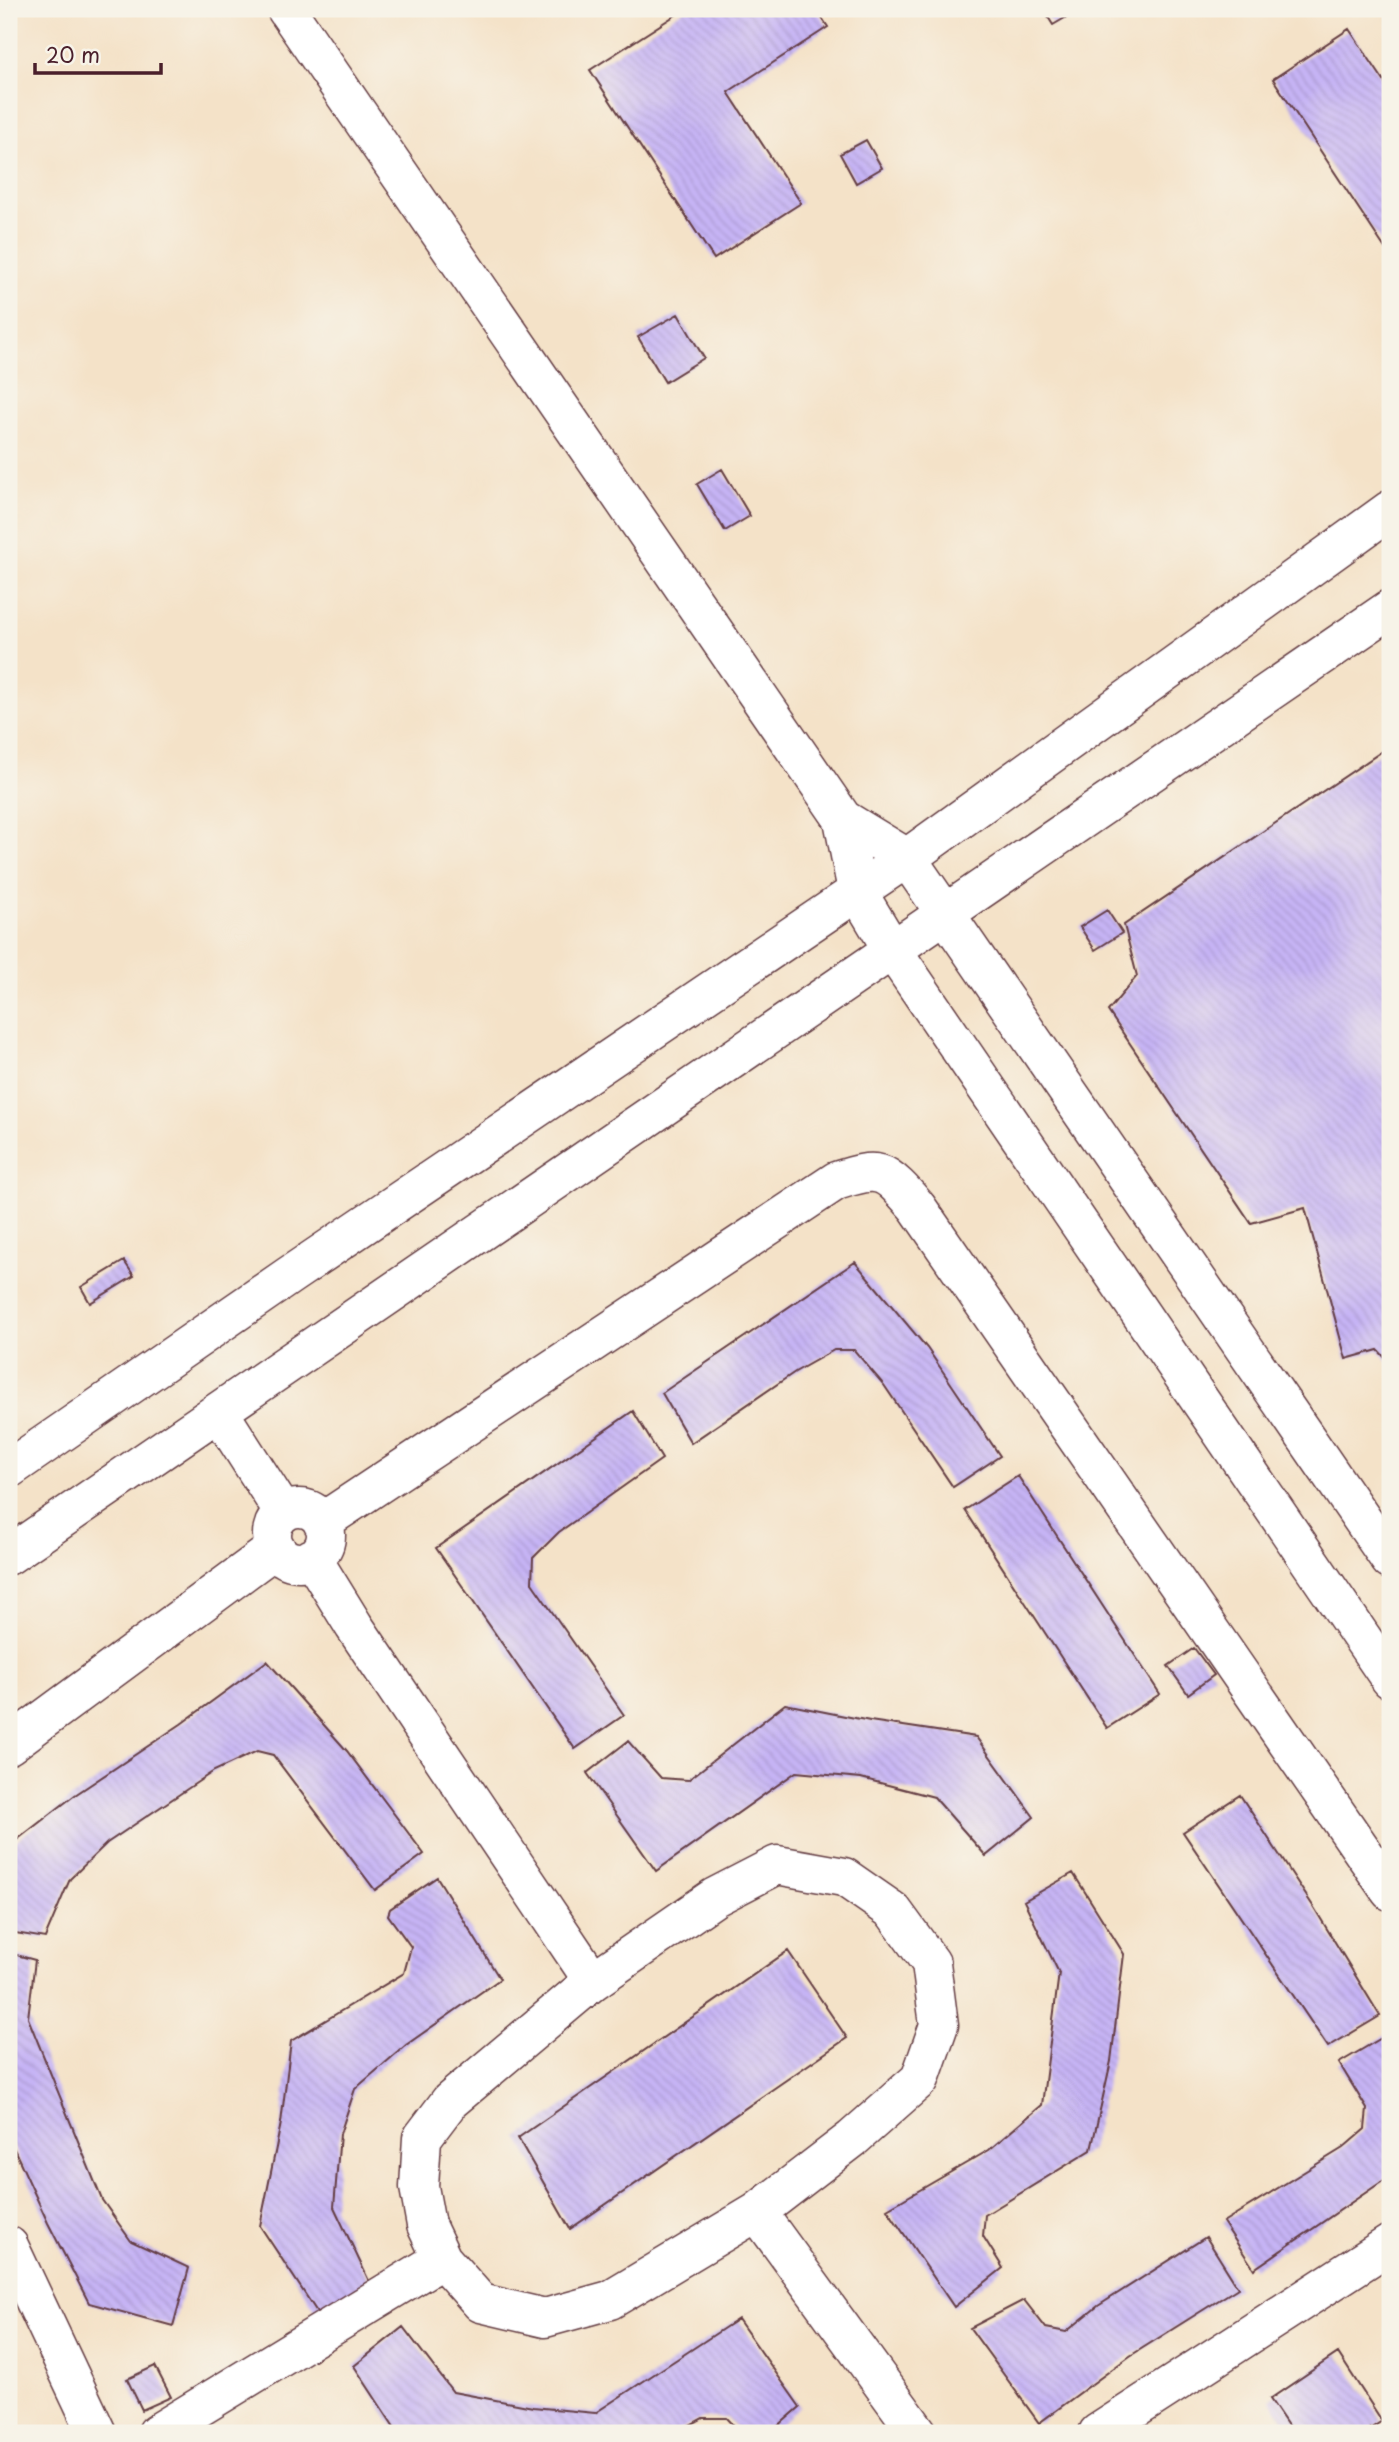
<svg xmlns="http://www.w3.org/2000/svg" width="1399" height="2442" viewBox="0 0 1399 2442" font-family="'Playpen Sans',sans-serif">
<defs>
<pattern id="building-back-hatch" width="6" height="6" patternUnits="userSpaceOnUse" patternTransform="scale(1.75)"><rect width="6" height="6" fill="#c6b4f5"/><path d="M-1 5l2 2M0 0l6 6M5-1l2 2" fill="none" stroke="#ac9ad2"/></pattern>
</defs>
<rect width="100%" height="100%" fill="#f7f3e8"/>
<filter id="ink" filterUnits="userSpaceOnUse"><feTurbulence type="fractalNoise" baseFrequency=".0143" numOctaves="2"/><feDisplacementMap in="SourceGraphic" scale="14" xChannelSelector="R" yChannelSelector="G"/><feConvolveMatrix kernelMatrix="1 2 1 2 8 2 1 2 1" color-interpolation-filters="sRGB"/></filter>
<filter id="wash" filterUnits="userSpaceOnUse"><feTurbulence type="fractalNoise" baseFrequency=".00686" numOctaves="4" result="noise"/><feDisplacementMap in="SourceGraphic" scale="28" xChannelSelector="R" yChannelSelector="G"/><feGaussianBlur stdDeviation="1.57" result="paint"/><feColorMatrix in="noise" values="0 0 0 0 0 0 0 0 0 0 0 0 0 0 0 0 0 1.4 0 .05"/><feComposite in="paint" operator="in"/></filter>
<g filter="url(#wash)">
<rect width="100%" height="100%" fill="#f4e2c8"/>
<g id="blocks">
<path fill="url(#building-back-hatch)" d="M685,9H816L828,27L728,92L801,203L714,259L590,70Z
M1043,9H1080L1053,25Z
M1349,29L1390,90V256L1273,79Z
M866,140L882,168L856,183L840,154Z
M678,314L704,358L665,382L638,337Z
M722,469L750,516L725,531L697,484Z
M1390,746V1359L1388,1361L1378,1350L1346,1359L1305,1208L1251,1223L1108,1011L1137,976L1124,925Z
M1107,910L1122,933L1095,950L1080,927Z
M124,1261L134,1276L90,1303L81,1287Z
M855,1262L927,1348L1000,1456L953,1487L884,1385L854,1350H834L795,1372L691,1443L662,1393Z
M633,1411L662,1459L559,1532L533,1558L532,1583L624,1715L575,1749L436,1548Z
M1018,1476L1160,1694L1107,1728L965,1510Z
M1194,1648L1214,1675L1188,1694L1168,1666Z
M267,1661L347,1751L424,1854L375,1890L273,1755L257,1751L214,1771L107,1843L70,1879L45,1938L9,1932V1846L75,1795L181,1724Z
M785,1704L870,1721L976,1737L1034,1817L986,1856L934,1797L861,1778L796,1772L656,1871L587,1773L628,1741L661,1778L688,1780Z
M1240,1795L1313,1906L1380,2016L1328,2047L1183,1832Z
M1073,1873L1124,1954L1111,2061L1091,2150L985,2215L983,2236L1003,2268L954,2307L887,2209L989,2150L1042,2105L1059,1973L1024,1901Z
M437,1877L500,1979L406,2045L355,2089L340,2134L334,2207L369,2281L319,2315L260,2226L281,2123L291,2041L404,1973L411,1947L388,1915L390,1909Z
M788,1951L847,2038L570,2229L518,2138Z
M9,1953L35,1960L28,2018L102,2200L131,2241L189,2268L173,2326L89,2303L48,2223L9,2138Z
M1390,2033V2176L1254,2269L1223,2222L1343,2148L1365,2129L1367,2109L1339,2063Z
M1206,2237L1238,2288L1130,2356L1039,2423L970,2328L1024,2300L1046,2328L1066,2332L1098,2306Z
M738,2319L800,2407L770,2433H741L727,2418H703L675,2433H398L354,2366L403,2327L453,2392L533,2407L595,2413Z
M1338,2353L1382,2421L1364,2433H1293L1270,2399Z
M155,2366L171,2397L142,2410L127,2379Z"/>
</g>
</g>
<g filter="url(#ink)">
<use href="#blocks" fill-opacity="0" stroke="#643c43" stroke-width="2"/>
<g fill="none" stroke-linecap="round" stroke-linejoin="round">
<defs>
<path id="minor" d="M286,9L843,819L857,891L893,951L1390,1679
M843,819L907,858L1390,1560
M219,1412L283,1512
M9,1469L290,1275L907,858L1390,510
M272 1535a27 27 0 1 1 54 0a27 27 0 1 1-54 0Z
M322,1522L836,1181C849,1177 867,1170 880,1174C892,1177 909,1198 917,1207L1390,1891
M9,1555L1390,609
M312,1558L354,1626L593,1981
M9,1745L276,1548
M777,1865L844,1877L893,1911L931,1963L939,2025L920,2079L852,2139L757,2212L610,2300L545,2318L481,2303L442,2259L426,2225L419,2187L422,2138L450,2101L593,1981L715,1897Z
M757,2212L918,2433
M9,2246L97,2433
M157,2433L442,2259
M1098,2433L1390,2244"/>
</defs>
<use href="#minor" stroke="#643c43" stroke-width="41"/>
<use href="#minor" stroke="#fff" stroke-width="38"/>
</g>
</g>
<rect width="1399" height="2442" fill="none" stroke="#f7f3e8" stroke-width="35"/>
<path d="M35 63v10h126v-10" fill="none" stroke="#4a1f2b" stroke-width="3.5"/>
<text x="46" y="63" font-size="21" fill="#4a1f2b" stroke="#f7f3e8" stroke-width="5" paint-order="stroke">20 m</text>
</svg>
